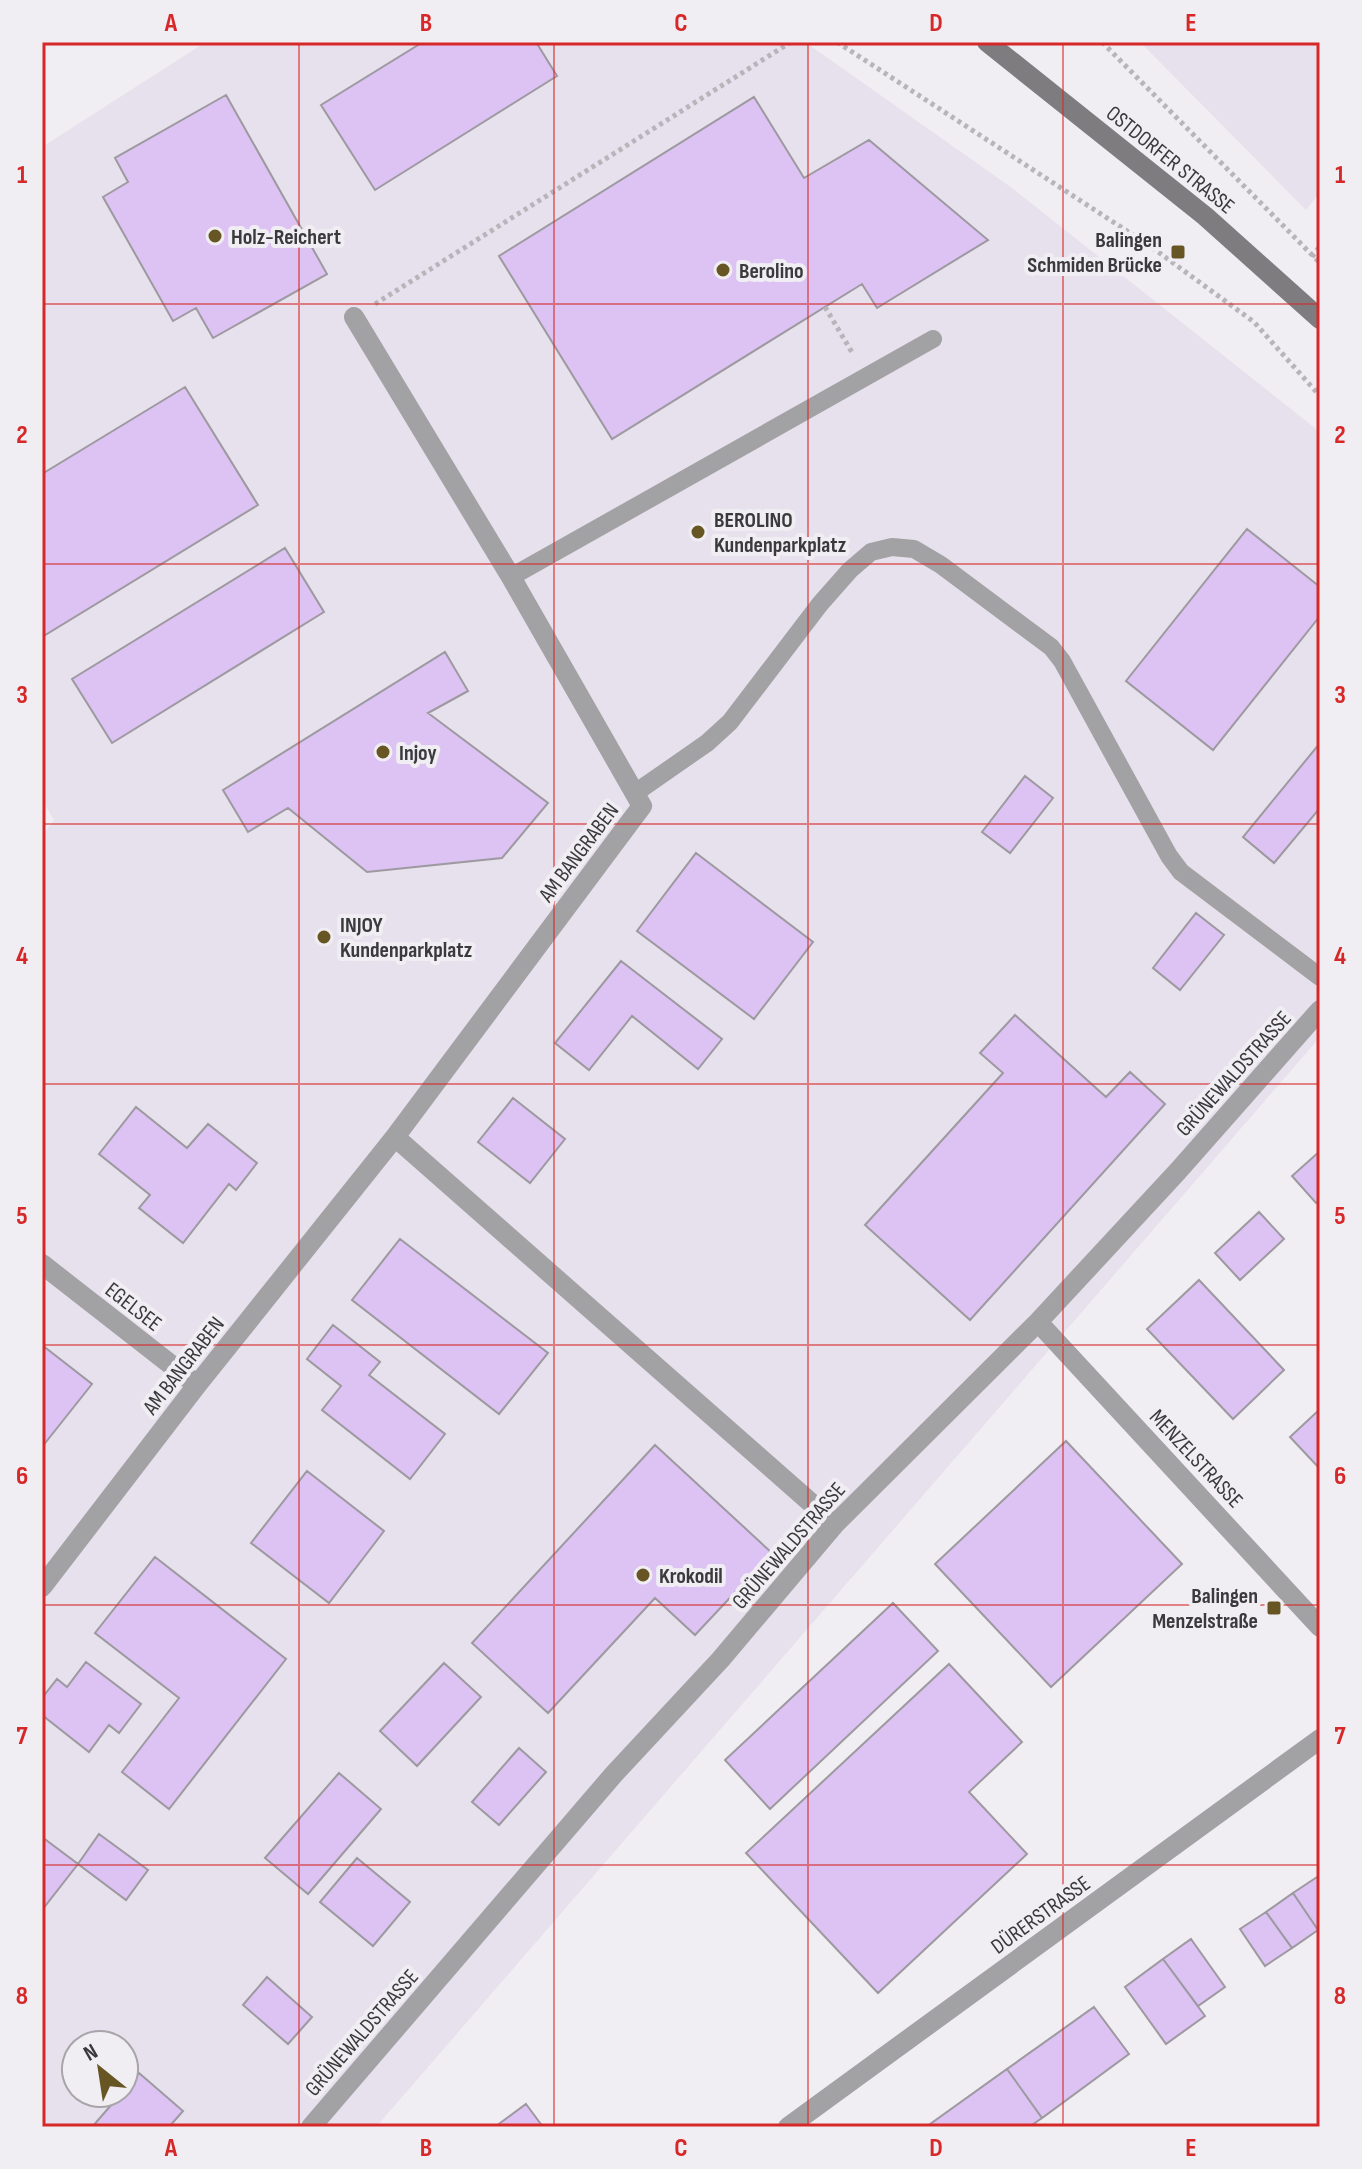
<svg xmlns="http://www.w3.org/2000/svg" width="1362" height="2169" viewBox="0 0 1362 2169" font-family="'Sofia Sans Condensed',sans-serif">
<rect width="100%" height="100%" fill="#f0edf3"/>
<path fill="#e7e0ed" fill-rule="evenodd" d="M206,42H805L1012,188L1320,432V1037L376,2127H42V836L54,820L42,800V147ZM76,2045H124V2093H76Z
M1140,42H1320V192L1306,210Z"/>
<path fill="#ddc2f4" stroke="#9c999f" stroke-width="2" d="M423,42H536L557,76L375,190L321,105Z
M226,95L327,274L213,338L196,308L173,321L103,197L128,182L115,158Z
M754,97L804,178L869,140L988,240L877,308L862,284L612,439L499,256Z
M185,387L258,505L42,637V474Z
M1247,529L1320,587V616L1213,750L1126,681Z
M285,548L324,612L112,743L72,679Z
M445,652L468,691L428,713L548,803L502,858L367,872L288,808L248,832L223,790Z
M1320,743V808L1274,863L1243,837Z
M1025,776L1053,798L1010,853L982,832Z
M696,853L813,942L754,1019L637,931Z
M1196,913L1224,935L1180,990L1153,968Z
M621,961L722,1039L698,1069L632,1016L589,1070L555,1043Z
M1015,1015L1106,1097L1130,1072L1165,1104L970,1320L865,1225L1003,1073L980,1053Z
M513,1098L565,1139L530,1183L478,1142Z
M136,1107L187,1148L208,1124L257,1163L236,1190L229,1184L183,1243L139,1208L150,1195L99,1154Z
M1320,1151V1200L1316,1203L1292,1176Z
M1259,1212L1284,1239L1240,1280L1215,1253Z
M400,1239L548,1353L499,1414L352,1300Z
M1199,1280L1284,1370L1233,1419L1147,1329Z
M333,1325L380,1362L369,1375L445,1434L410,1479L322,1410L341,1386L307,1359Z
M42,1345L92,1384L42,1447Z
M1320,1409V1469L1290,1437Z
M1066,1441L1182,1564L1051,1687L935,1564Z
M655,1445L772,1553L695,1635L655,1598L548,1713L472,1643Z
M307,1471L384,1531L329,1603L251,1543Z
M155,1557L286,1659L169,1809L122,1772L179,1698L95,1633Z
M893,1603L938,1651L770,1809L725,1760Z
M86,1662L141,1704L119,1733L109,1725L89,1752L42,1715V1698L57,1679L67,1687Z
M444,1663L481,1697L417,1766L380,1731Z
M949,1664L1022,1742L969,1792L1027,1854L878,1993L746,1853Z
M519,1748L546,1772L499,1825L472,1802Z
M339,1773L381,1809L308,1894L265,1858Z
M99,1834L148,1870L126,1900L78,1864Z
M42,1837L78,1864L42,1910Z
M357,1858L410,1902L373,1946L320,1902Z
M1320,1875V1929L1318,1930L1293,1893Z
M1293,1893L1318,1930L1292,1948L1266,1912Z
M1266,1912L1292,1948L1265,1966L1240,1929Z
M1191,1939L1225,1987L1198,2006L1163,1959Z
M1163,1959L1205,2016L1166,2044L1125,1987Z
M267,1977L312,2017L288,2044L243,2005Z
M1094,2007L1129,2054L1042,2118L1007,2069Z
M1007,2069L1042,2118L1029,2127H926Z
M139,2073L183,2111L169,2127H92Z
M526,2104L543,2127H497L496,2126Z"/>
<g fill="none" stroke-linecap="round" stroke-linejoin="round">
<path stroke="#b8b5ba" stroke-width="5" stroke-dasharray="4 4" stroke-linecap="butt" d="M837,42L1150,246L1254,322L1320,396
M1102,42L1320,263
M1312,257L1320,246
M375,304L791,42
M825,307L853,354"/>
<path stroke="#a2a1a3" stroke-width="18" d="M511,577L933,339
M635,793L707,743L730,722L820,604L850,570L871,552L892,547L914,549L941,565L1051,647L1062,661L1169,856L1181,872L1320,977"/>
<path stroke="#a2a1a3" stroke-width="20" d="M354,317L511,577L642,806L395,1137
M42,1264L197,1385
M1038,1322L1320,1627
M42,1587L197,1385L395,1137L835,1524
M311,2127L614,1774L721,1659L835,1524L1038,1322L1178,1171L1320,1010
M788,2127L1320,1739"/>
<path stroke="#7e7c7f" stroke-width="20" d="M987,42L1205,216L1320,319"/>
</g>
<path fill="none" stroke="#d62828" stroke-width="2" stroke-opacity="0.55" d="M299,42V2127M554,42V2127M808,42V2127M1063,42V2127M42,304H1320M42,564H1320M42,824H1320M42,1084H1320M42,1345H1320M42,1605H1320M42,1865H1320"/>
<g fill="#675624" stroke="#f0edf3" stroke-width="3">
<circle cx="215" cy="236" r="8"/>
<rect x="1170" y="244" width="16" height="16" rx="4"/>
<circle cx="723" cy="270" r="8"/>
<circle cx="698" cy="532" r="8"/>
<circle cx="383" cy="752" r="8"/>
<circle cx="324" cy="937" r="8"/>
<circle cx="643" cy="1575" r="8"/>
<rect x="1266" y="1600" width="16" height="16" rx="4"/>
</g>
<g text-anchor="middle" stroke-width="8" stroke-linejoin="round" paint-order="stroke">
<g font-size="22" fill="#3a393b" stroke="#f0edf3">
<text transform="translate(1171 159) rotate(39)" y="8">OSTDORFER STRASSE</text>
<text transform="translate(578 852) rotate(-53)" y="8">AM BANGRABEN</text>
<text transform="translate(1233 1073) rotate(-48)" y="8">GRÜNEWALDSTRASSE</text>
<text transform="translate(134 1306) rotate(38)" y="8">EGELSEE</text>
<text transform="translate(183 1365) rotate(-52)" y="8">AM BANGRABEN</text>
<text transform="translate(1197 1458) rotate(47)" y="8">MENZELSTRASSE</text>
<text transform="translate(788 1545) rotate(-49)" y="8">GRÜNEWALDSTRASSE</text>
<text transform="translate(1040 1914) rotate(-36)" y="8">DÜRERSTRASSE</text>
<text transform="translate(361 2032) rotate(-49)" y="8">GRÜNEWALDSTRASSE</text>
</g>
<g font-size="22" font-weight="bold" fill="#3a393b" stroke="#f0edf3" text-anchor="start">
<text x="231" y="244">Holz-Reichert</text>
<text x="1162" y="247" text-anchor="end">Balingen<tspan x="1162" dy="25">Schmiden Brücke</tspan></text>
<text x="739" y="278">Berolino</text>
<text x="714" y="527">BEROLINO<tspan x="714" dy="25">Kundenparkplatz</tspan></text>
<text x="399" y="760">Injoy</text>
<text x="340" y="932">INJOY<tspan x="340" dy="25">Kundenparkplatz</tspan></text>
<text x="659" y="1583">Krokodil</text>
<text x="1258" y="1603" text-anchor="end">Balingen<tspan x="1258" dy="25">Menzelstraße</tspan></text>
</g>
</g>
<rect width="1362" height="2169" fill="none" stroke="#f0edf3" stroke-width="88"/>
<g transform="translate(100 2069) rotate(330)"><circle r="38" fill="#f0edf3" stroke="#a7a5a9" stroke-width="2"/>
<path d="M0-6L14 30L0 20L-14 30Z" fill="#675624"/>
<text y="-12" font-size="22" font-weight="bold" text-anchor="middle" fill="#3a393b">N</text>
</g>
<rect x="44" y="44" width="1274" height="2081" fill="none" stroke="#d62828" stroke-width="3"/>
<g font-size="26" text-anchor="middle" font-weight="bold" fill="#d62828">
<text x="171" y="31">A</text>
<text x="426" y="31">B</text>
<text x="681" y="31">C</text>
<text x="936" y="31">D</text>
<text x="1191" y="31">E</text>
<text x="22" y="183">1</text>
<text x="1340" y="183">1</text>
<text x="22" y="443">2</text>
<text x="1340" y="443">2</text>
<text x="22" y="703">3</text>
<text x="1340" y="703">3</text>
<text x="22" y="964">4</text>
<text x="1340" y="964">4</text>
<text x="22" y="1224">5</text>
<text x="1340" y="1224">5</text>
<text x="22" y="1484">6</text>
<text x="1340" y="1484">6</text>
<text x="22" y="1744">7</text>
<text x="1340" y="1744">7</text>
<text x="22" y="2004">8</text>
<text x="1340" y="2004">8</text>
<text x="171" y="2156">A</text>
<text x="426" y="2156">B</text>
<text x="681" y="2156">C</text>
<text x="936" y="2156">D</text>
<text x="1191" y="2156">E</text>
</g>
</svg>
